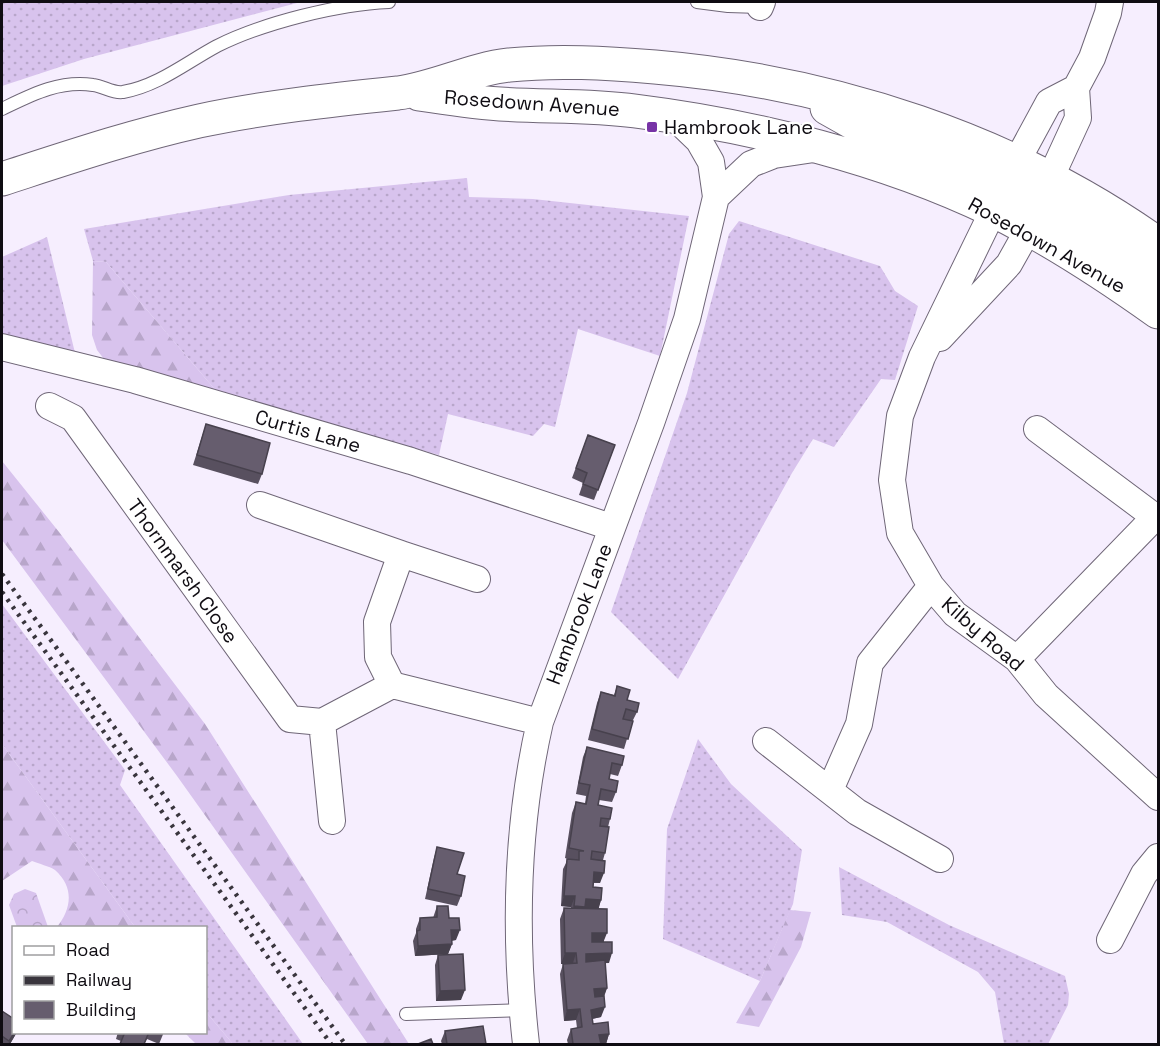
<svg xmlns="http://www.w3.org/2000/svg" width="1160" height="1046" viewBox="0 0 1160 1046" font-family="'Space Grotesk',sans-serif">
<defs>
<pattern id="grass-dots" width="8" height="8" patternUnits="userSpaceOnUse" patternTransform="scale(1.5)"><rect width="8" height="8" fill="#d8c3ed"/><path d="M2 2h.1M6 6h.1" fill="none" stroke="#b8a6ca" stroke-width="1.8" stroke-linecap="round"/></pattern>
<pattern id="forest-firs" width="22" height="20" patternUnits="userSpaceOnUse" patternTransform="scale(1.5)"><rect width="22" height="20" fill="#d8c3ed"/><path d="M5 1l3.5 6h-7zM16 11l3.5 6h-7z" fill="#b8a6ca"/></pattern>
<pattern id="park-crowns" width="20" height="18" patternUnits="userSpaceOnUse" patternTransform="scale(1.5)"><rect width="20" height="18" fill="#d8c3ed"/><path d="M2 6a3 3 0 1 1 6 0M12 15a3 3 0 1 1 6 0" fill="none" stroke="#b8a6ca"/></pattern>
</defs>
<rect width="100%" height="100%" fill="#f6eefe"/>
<path fill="url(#grass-dots)" d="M2,2H301L84,59L2,86Z
M467,178L469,197L533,199L689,216L660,356L578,329L555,427L544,424L533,436L448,414L439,455L218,393L106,262L93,261L84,229L289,195Z
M739,221L880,266L895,291L918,306L895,380L881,379L834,447L813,439L792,473L678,679L611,612L687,393L729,234Z
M47,237L75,353L2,335V257Z
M2,604L125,770L120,785L303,1044H233L206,1012V928L135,927L2,744Z
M698,739L731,784L802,850L793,904L760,981L663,939L667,829Z
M839,867L949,925L1065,976L1069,994L1068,1005L1048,1044H1004L995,992L978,972L887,922L842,915Z"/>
<path fill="url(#forest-firs)" d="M93,261L106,262L218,393L108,364L97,350L92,335Z
M2,461L59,532L205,724L409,1044H368L177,776L2,540Z
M2,744L135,927H57C71,909 75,888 55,870C49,866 39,864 32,861L2,881Z
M790,910L811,912L801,947L759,1027L736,1023L760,981Z
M206,1012L233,1044H196L185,1033L206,1032Z"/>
<path fill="url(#park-crowns)" d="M25,889L36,893L48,927H17L9,905L14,894Z"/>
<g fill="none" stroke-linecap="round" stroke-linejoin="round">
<defs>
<path id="lane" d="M697,2L728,6L760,7
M2,109C31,95 59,80 93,85C103,86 114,94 123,92C158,86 187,62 217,46C263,23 338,4 389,2
M406,1014L522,1010"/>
<path id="street" d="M760,7L762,2
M1017,161L1049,102L1076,88
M1050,179L1078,118L1076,88L1092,58L1108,13L1110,2
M716,197L751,164L774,155L814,149
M993,211L922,357L900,416L892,480L900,533L931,586L955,614L1017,659L1046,695L1158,797
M940,338L1009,264L1028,230
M2,347L135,380L411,461L611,527
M49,406L73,418L290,719L322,722L392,685L540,722
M1037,429L1155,517
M260,505L401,554
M1017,659L1155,517L1158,520
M392,685L378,657L377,622L401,554L477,579
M322,722L332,821
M766,741L857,812L940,859
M830,790L859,724L870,663L931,586
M1110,940L1144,874L1158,857
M526,1044C514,937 516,827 540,722L651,423L687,319L716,197L711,162L699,141L673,116"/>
<path id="secondary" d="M419,94C445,98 473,102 500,104C545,107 590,105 635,111C755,126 884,158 992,210C1050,238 1106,275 1158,312
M827,108L884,140L945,163L1002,191L1015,211
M1019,165L1038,206L1113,250L1158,280
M2,179C67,158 132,136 199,121C265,107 331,100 398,93C436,88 471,69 509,65C557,60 607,63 655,67C832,82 1012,140 1158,244"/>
</defs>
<use href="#lane" stroke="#6f6677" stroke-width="14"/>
<use href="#street" stroke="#6f6677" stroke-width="28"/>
<use href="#secondary" stroke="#6f6677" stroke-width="35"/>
<use href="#lane" stroke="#fff" stroke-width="12"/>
<use href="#street" stroke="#fff" stroke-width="26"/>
<use href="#secondary" stroke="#fff" stroke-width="33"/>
<path stroke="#39353d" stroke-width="4.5" stroke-dasharray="3 6" stroke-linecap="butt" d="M2,574L53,643L345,1044
M2,592L331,1044"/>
</g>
<path fill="#58505f" d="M206,424L262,474L258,484L193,465Z
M588,435L615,445L594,500L579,495L583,483L572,478Z
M617,686L637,712L632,722L624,749L588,740L597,703L601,692L614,695Z
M587,747L622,765L618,776L610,774L609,779L616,792L612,802L599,800L598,805L610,819L608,827L605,853L603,860L600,883H594L593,887L601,900L598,909L604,942L609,963H605L607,988L604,997L601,1017L592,1019L593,1024L609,1034L606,1044H568L567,1040L571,1029L577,1028L576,1020L564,1021L560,974L563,964H561L560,919L564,908H571V907L561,906L563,869L568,859L565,858L572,813L576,802L585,804L586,796L576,794L583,757Z
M437,847L457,874L461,896L457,906L425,899L434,858Z
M437,906L449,918L456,940L451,941L452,944L448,954L415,956L413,941L416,933V929L420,918H433Z
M438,955L461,1000L436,1001L435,965Z
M2,1011L14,1032H17L10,1044H2Z
M445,1031L486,1044H442L441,1041Z
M118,1032H164L159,1044L147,1039L144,1044H120L121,1041L116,1039Z"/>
<path fill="#47414d" d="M594,872L604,873L600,883L590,882Z
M564,896H575L571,907L561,906Z
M586,899L601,900L598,911L570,917L574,906Z
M451,930H460L456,940L447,941Z
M592,933H607L603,943L588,944Z
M452,944L448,954L415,956L418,946Z
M565,953H576L573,963L561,964Z
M612,953L609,963L582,964L586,954Z
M607,988L603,998L590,999L594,989Z
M465,990L461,1000L436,1001L440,991Z
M605,1007L601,1017L587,1020L591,1010Z
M580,1009L576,1020L564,1021L567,1010Z
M15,1032H17L10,1044H8Z
M609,1034L606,1044H596L599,1035Z"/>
<path fill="#665d6e" stroke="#47414d" stroke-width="1.5" d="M206,424L270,443L262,474L197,455Z
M588,435L615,445L598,490L583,484L587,473L576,468Z
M617,686L630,690L627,700L639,703L637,712L626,709L623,719L633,721L628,739L592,729L601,692L615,696Z
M587,747L624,756L622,765L612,763L609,779L618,781L616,792L601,789L598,805L612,808L610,819L601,818L600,826L609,827L605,853L592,851L591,859L605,861L604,873L594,872L593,887L602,888L601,900L586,899L585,907L574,906L575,896H564L567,859L579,860V851H584L569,848L576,802L586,804L590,785L579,783Z
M437,847L464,853L457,874L465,876L461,896L428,889Z
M437,906H448L449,918H459L460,930H451L452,944L418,946L417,931L420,930V918L437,917Z
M564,908L607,909V933H592V942H612V953L586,954V962L605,960L607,988L594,989L595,997L604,996L605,1007L591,1010L593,1024L608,1022L609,1034L599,1035L601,1044H573L571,1029L582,1027L580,1009L567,1010L563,964L577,963L576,953H565Z
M463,954L465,990L440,991L438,955Z
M2,1011L14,1019V1032H15L9,1041L2,1036Z
M483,1026L486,1044H447L445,1031Z
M125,1032H149L144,1044H120Z
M431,1039L433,1044H418Z"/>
<rect fill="#7733a6" stroke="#fff" stroke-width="2" x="646" y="121" width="12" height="12" rx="3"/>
<g text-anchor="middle" stroke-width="4.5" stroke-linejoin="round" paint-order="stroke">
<g font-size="20" fill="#0f0c12" stroke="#fff">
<text transform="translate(532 103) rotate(4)" y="7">Rosedown Avenue</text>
<text transform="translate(1047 245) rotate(29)" y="7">Rosedown Avenue</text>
<text transform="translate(308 431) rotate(16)" y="7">Curtis Lane</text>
<text transform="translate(183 571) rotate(54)" y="7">Thornmarsh Close</text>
<text transform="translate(579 614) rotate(-69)" y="7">Hambrook Lane</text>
<text transform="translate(983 634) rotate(41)" y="7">Kilby Road</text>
</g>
<g font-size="20" fill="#0f0c12" stroke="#fff" text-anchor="start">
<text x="664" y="134">Hambrook Lane</text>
</g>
</g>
<rect width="1160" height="1046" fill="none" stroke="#0f0c12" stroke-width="6"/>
<rect x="12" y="926" width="195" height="108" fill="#ffffff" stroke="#9f9ea0" stroke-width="1.5"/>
<rect x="24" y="946" width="30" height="9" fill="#ffffff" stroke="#9f9ea0" stroke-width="1.5"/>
<text x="66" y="956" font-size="18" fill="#0f0c12">Road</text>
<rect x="24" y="976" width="30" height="9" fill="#39353d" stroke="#9f9ea0" stroke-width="1.5"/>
<text x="66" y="986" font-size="18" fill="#0f0c12">Railway</text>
<rect x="24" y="1001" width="30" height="18" fill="#665d6e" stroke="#9f9ea0" stroke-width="1.5"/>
<text x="66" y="1016" font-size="18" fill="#0f0c12">Building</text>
</svg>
